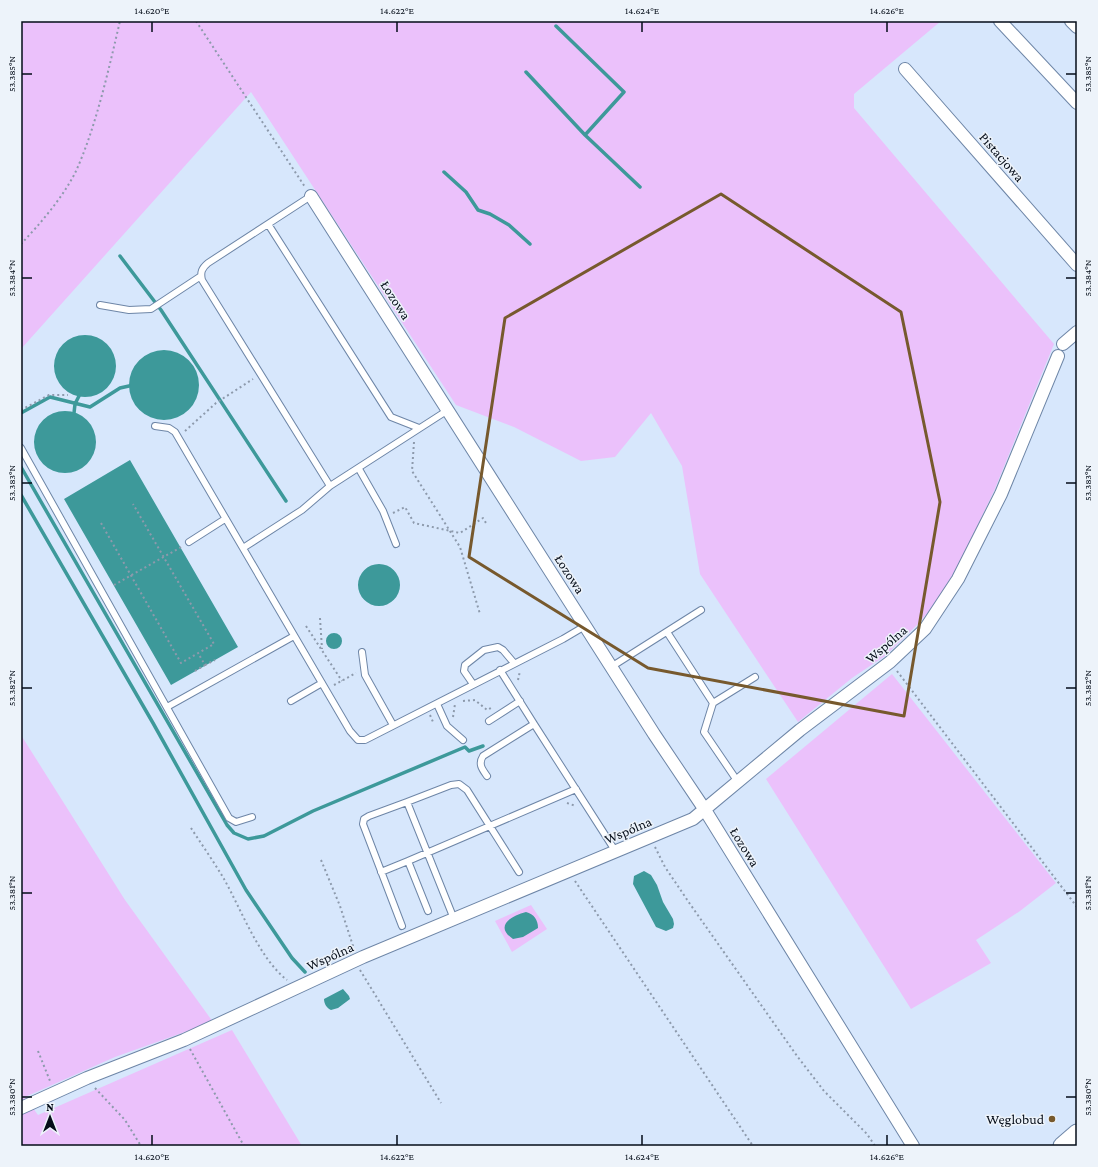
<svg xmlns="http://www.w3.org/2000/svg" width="1098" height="1167" viewBox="0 0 1098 1167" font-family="'Crimson Pro',serif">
<rect width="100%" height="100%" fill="#d7e7fc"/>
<path fill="#ebc1fb" d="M21,21H53L55,23L66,21H941L854,94V108L1054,344L994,491L958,566L935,604L919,623L885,656L852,678L798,722L700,574L682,466L651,413L615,457L581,461L514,427L456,405L251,92L21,349Z
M892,674L1056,883L1020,911L976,940L991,963L911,1009L766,779Z
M21,735L125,900L213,1022L115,1057L25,1097L38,1115L232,1030L302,1146H21Z
M531,905L547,929L512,952L495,921Z"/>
<path fill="#3d999a" d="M54 366a31 31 0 1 1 62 0a31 31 0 1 1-62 0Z
M129 385a35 35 0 1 1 70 0a35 35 0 1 1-70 0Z
M34 442a31 31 0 1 1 62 0a31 31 0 1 1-62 0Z
M130,460L238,647L171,685L64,499Z
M358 585a21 21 0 1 1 42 0a21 21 0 1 1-42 0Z
M326 641a8 8 0 1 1 16 0a8 8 0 1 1-16 0Z
M644,871L651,875L657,885L663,902L673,919L674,924L673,928L666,931L656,927L633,884L634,876Z
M526,912C534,914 538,920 538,928L523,937L513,939C494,926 511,916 526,912Z
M343,989L349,996L350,999L338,1008L331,1010C327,1008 324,1004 324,999Z"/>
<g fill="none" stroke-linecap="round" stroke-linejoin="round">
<path stroke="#3d999a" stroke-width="3.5" d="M556,26L624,92L585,135L640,187
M526,72L585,135
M444,172L466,192L478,210L490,214L509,225L530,244
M120,256L161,310L286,501
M21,413L50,397L90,407L120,388L129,386
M74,413L75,404L79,396
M21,467L227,825L234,833L248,839L264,836L313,811L465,747L469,751L483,746
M21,495L153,723L246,890L292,958L305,972"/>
<defs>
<path id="lane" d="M311,196L208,263C202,268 200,272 202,280L330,486
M268,224L391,417L419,428
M100,305L129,310L151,309L201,276
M155,426L169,428L175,432L350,731L358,740H365L563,639L585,626
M21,448L229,818L236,822L252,817
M359,469L383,511L396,544
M189,542L225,519
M243,548L302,510L330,486L448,410
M667,632L713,703L704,732L738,782
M362,652L365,675L393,725
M611,667L701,610
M500,670L534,724
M473,684L464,671L465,665L484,650L498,647L503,650L514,663
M291,701L322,683
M713,703L755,677
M437,704L447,726L463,740
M167,707L294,636
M489,721L520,701
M487,776C482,769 478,764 483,756L534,724L616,852
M407,802L451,785L459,784L467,790L519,872
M381,872L408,861
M428,911L408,861L576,789
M402,926L363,824L364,819L369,816L407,802L454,919"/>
<path id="street" d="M1000,21L1077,103
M1071,21L1077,27
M905,69L1077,265
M311,196L654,734L705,810L913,1146
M1063,344L1077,332
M21,1108L87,1078L184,1040L363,957L693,819L800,730L890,662L925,629L958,579L1001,494L1058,356"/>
<path id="secondary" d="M1062,1146L1077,1133"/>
</defs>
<use href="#lane" stroke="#6e86a7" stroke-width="8"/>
<use href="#street" stroke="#6e86a7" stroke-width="14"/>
<use href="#secondary" stroke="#6e86a7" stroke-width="19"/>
<path stroke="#8d9aac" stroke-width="2" stroke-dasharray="2 3" stroke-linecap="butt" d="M196,21L305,187
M21,244C40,224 64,196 76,171C96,127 109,68 120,21
M21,410L49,395H68
M185,431L216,403L253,379
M414,442L412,471L460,547L480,614
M393,513L405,507L414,523L460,533L483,518L486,523
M101,523L181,663L214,644L133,504
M114,585L183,546
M320,618L322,649
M306,626L342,681
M205,665L215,660
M195,671L205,665L198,653
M897,671L1077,907
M518,680L520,671
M334,685L356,673
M463,701L475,700L487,710L491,708
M430,715L433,722
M453,717L455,704
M567,803L576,806
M191,828C202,845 214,862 224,879C242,911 259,958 287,980
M655,847L665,867L690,904L797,1056L824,1091L867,1134L875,1146
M321,860L340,906L354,949
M575,881L753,1146
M360,970L441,1103
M190,1049L244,1146
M38,1051L50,1081
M95,1088L125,1120L141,1146"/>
<use href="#lane" stroke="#fff" stroke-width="6"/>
<use href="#street" stroke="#fff" stroke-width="12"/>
<use href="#secondary" stroke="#fff" stroke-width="17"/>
</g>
<path fill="none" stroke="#77592d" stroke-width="3" stroke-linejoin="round" d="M721,194L901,312L940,502L904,716L648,668L469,557L505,318Z"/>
<path fill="none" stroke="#050d19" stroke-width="1.5" d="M152,22V32M397,22V32M642,22V32M887,22V32M22,74H32M1066,74H1076M22,278H32M1066,278H1076M22,483H32M1066,483H1076M22,688H32M1066,688H1076M22,893H32M1066,893H1076M22,1097H32M1066,1097H1076M152,1135V1145M397,1135V1145M642,1135V1145M887,1135V1145"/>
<circle fill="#77592d" stroke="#edf3fa" stroke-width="1.5" cx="1052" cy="1119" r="4"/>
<g text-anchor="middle" stroke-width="3" stroke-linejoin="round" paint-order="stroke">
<g font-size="14" fill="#050d19" stroke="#edf3fa">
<text transform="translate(1002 157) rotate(49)" y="5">Pistacjowa</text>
<text transform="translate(396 300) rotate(57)" y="5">Łozowa</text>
<text transform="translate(570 574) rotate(57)" y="5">Łozowa</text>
<text transform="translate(886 644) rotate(-41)" y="5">Wspólna</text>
<text transform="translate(628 830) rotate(-23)" y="5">Wspólna</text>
<text transform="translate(745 847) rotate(58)" y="5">Łozowa</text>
<text transform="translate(330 956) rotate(-24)" y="5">Wspólna</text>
</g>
<g font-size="14" fill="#050d19" stroke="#edf3fa" text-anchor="end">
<text x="1044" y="1124">Węglobud</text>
</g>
</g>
<rect width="1098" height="1167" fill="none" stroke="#edf3fa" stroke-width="44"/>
<g transform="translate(50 1117)" stroke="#edf3fa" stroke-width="3" paint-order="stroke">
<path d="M0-3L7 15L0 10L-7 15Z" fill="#050d19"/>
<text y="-6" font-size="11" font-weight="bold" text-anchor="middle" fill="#050d19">N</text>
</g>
<rect x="22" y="22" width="1054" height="1123" fill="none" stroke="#050d19" stroke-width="1.5"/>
<g font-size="10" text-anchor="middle" fill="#050d19">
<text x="152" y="14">14.620°E</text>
<text x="397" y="14">14.622°E</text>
<text x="642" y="14">14.624°E</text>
<text x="887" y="14">14.626°E</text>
<text transform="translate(11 74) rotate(-90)" y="4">53.385°N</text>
<text transform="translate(1087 74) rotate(-90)" y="4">53.385°N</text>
<text transform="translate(11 278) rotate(-90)" y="4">53.384°N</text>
<text transform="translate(1087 278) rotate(-90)" y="4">53.384°N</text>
<text transform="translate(11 483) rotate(-90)" y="4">53.383°N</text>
<text transform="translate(1087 483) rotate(-90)" y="4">53.383°N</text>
<text transform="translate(11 688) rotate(-90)" y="4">53.382°N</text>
<text transform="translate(1087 688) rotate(-90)" y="4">53.382°N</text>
<text transform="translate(11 893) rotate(-90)" y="4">53.381°N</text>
<text transform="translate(1087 893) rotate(-90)" y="4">53.381°N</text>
<text transform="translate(11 1097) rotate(-90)" y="4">53.380°N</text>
<text transform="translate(1087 1097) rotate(-90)" y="4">53.380°N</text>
<text x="152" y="1160">14.620°E</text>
<text x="397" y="1160">14.622°E</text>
<text x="642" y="1160">14.624°E</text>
<text x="887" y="1160">14.626°E</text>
</g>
</svg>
